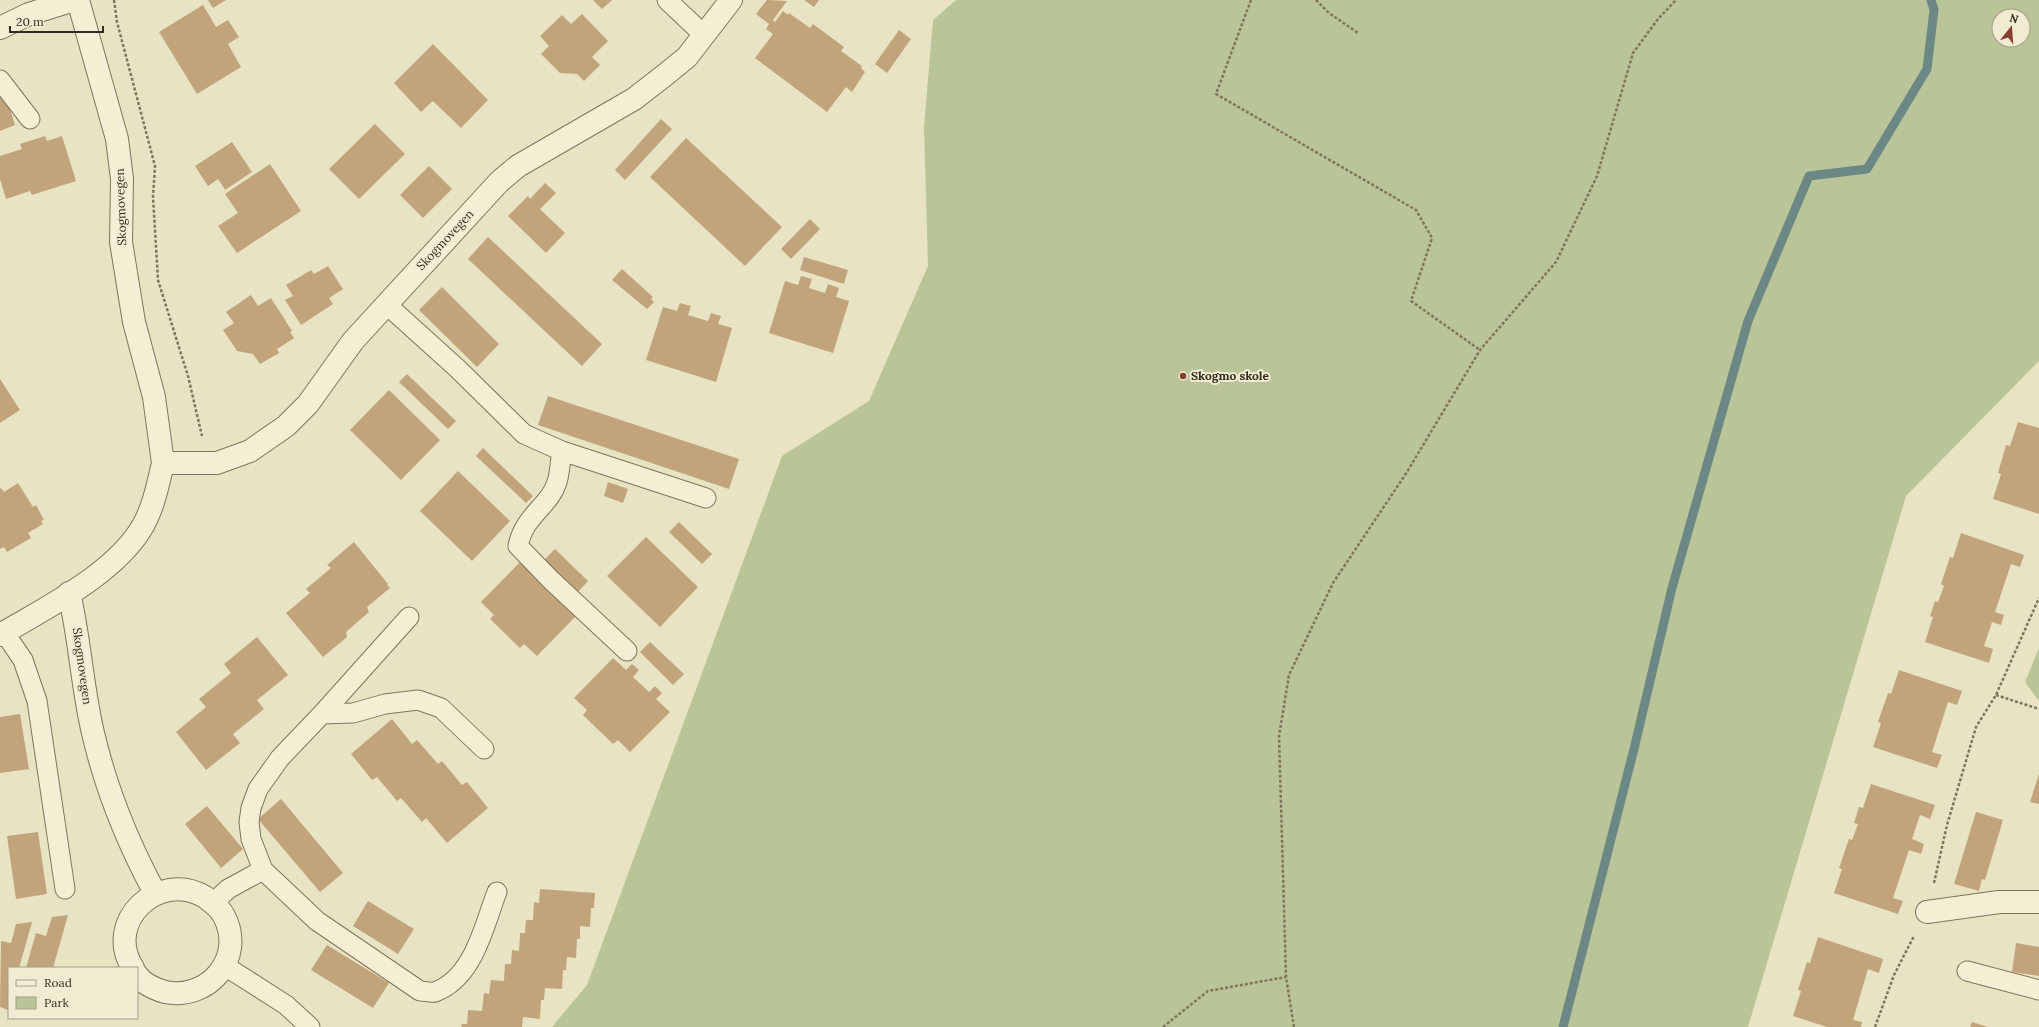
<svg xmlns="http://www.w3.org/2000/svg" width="2039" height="1027" viewBox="0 0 2039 1027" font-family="Lora,serif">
<rect width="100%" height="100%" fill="#e8e3c2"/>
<path fill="#b9c598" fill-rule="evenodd" d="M956,0H2039V361L1906,496L1748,1027H552L587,985L782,456L869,401L928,266L924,127L933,20ZM1999,16H2023V40H1999Z
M2039,648V701L2025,682Z"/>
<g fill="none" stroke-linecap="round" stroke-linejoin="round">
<path stroke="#6c8885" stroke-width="9" d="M1563,1027L1634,749L1672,588L1748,321L1809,176L1867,169L1927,69L1934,10L1931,0"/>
</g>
<path fill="#c2a47c" d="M208,0H226L213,8Z
M593,0H612L602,9Z
M767,0L787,1L773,20L775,22L783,11L788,15L789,13L810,28L813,24L844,47L841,51L862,66L861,68L865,72L852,92L846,87L827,112L755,58L773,34L766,29L769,24L756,14Z
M804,0H819L814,7Z
M203,5L216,27L228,20L239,37L228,44L241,67L197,94L159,32Z
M582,14L608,41L592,57L600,65L584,81L577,74L560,73L541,54L549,46L540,36L562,15L571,24Z
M899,30L911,39L887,73L875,64Z
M433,44L488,100L461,128L433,101L421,112L394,83Z
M4,90L15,125L0,131V91Z
M661,119L672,129L625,180L615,170Z
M375,124L405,154L359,199L329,169Z
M45,136L47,141L62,136L76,181L32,195L30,191L6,199L0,179V156L22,149L20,144Z
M686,138L782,227L745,266L650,177Z
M232,142L252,172L225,190L218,179L208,186L195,166Z
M270,164L301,211L237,253L218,226L238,213L225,194Z
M429,166L452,189L423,218L400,195Z
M545,183L556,193L540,209L565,233L546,253L508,216L528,196L530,199Z
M810,219L820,229L791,259L781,249Z
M488,237L602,344L582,366L468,259Z
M804,257L848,270L844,284L800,270Z
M328,266L343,289L329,298L333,304L301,325L285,300L293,296L286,285L311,270L314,274Z
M622,269L653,297L651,299L654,302L647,309L612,280Z
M801,276L812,279L809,288L825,293L828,284L839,288L836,297L849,301L833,353L769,333L785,281L798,285Z
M442,287L499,344L477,367L419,310Z
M251,295L258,306L271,298L292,331L290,332L294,338L277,349L279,353L260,364L253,354L237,351L223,330L234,323L226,312Z
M680,303L691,306L688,315L708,321L711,313L721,316L718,324L732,328L716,382L646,360L663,307L677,311Z
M407,374L456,421L448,429L399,382Z
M0,379L20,410L0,423Z
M389,390L440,440L401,480L350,430Z
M548,396L739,459L729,489L538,425Z
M2018,422L2039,428V514L1993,499L2001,474L1998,473L2006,445L2010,446Z
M483,448L533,496L526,503L476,456Z
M458,471L510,521L472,561L420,511Z
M608,482L628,489L623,503L604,496Z
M18,483L33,507L36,505L44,520L41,521L43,524L28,533L31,538L7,552L4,547L0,549V489L1,488L4,492Z
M679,522L712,554L702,564L669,532Z
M1961,533L2024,555L2020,567L2011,564L1995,612L2004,615L2001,625L1992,622L1984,646L1993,649L1989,663L1925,642L1933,617L1930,616L1935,601L1938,602L1944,586L1941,584L1950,557L1953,558Z
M646,537L698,587L660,627L607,576Z
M354,542L388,584L387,585L390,588L367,607L369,612L346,632L347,637L323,657L286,613L310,593L306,589L331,568L327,565Z
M555,549L588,581L577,593L544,560Z
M520,562L576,616L537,656L524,644L520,648L490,619L494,615L481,602Z
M257,637L288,675L257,700L264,709L233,734L240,743L206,770L176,732L206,707L199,699L231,673L224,664Z
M650,642L684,674L673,685L640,652Z
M613,658L626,670L632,664L639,670L633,677L649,692L655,686L662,693L656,699L670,712L630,752L618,740L613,744L583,715L587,710L574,698Z
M1899,670L1962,691L1957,705L1948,702L1932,752L1942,755L1937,768L1873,747L1881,723L1878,722L1888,693L1891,694Z
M20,714L29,769L0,773V717Z
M392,719L412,744L417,740L438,764L442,761L462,785L467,782L488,808L447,843L426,818L422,822L401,798L397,801L377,777L372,780L351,754Z
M2039,774V804L2030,802Z
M1871,784L1935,805L1930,819L1920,815L1912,839L1924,844L1921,854L1909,850L1893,898L1903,901L1898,914L1834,893L1842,869L1839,868L1849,839L1852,840L1858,824L1854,823L1859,807L1863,808Z
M281,799L343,873L320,892L258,819Z
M207,806L243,849L221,868L185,824Z
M1976,812L2003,820L1985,880L1982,879L1979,891L1954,884Z
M38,832L47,894L16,899L7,836Z
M540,889L595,893L594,908H591L590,927L580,926V939H577L576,958L567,957L566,970H563L562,989L545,988L544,1000H541L540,1019L523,1017L522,1027H461L462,1024H467L468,1010L482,1011L484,993L489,994L491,980L504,981L505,964H511L512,950L519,951L520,933H525L526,920H533L534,902L539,903Z
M368,901L414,929L398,954L353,926Z
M68,915L53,968H26L36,933L46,936L52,917Z
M32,922L19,968H9L8,1010L0,1007L1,941L11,943L16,924Z
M1818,937L1883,959L1879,973L1868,969L1853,1020L1862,1022L1861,1027H1827L1793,1016L1801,991L1798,990L1807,962L1810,963Z
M2016,943L2039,947V976L2012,972Z
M327,945L389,983L373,1008L311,970Z
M1972,1022L1988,1027H1970Z"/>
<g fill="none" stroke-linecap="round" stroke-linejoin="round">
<defs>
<path id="service" d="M667,0L704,35
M0,80L30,119
M386,304L458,369L524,434L562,451L706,498
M562,451C560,461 560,473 557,482C550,506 524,515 518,546L551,580L627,651
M409,617L322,714L280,758L258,789L251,808L249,822L251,839L263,870L317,921L420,991C425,991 431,993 435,992C474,978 484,925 497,892
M4,632L23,660L37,701L65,889
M322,714L353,713L385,704L418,700L441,708L484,749
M213,903L228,889L263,870
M225,966L286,1005L310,1027
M1967,971L2039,990"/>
<path id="minor" d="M78,0L117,139L122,179L121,242L134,322L154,397L163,463H217L250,451L286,426L308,404L353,341L499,182L518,166L634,99L665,75L687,57L731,0
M0,28L29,14L74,0
M69,593C80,639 82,687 93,733C106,789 128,843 155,893
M0,635C47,607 117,573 144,524C154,505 158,484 163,463
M1927,912L1999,902H2039
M133,968C103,922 159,869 205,897C212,902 220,908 224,916C246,958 208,1001 165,992C155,989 143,984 137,975"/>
</defs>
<use href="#service" stroke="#80745b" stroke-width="21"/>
<use href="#minor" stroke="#80745b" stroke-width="24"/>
<path stroke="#80745b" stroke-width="2.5" stroke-dasharray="3 2" stroke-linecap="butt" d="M114,0L117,22L155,166L153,197L158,280L188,376L202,436
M1251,0L1216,94L1416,210L1432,238L1411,301L1480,350
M1316,0L1329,13L1358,33
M1996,695L2039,709
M1934,883L1947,825L1976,727L1996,695L2039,598
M1163,1027L1208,991L1286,977
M1294,1027L1286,977L1279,736L1289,675L1333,583L1407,472L1480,350L1556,262L1597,176L1633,53L1658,19L1676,0
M1875,1027L1894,975L1914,936"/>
<use href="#service" stroke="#f4efd4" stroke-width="19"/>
<use href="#minor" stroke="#f4efd4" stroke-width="22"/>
</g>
<circle fill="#883f32" stroke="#f1ecd1" stroke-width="1.5" cx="1183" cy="376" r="4"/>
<g text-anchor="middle" stroke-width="4" stroke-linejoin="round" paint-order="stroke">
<g font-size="12" fill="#322a1e" stroke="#f1ecd1">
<text transform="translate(121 207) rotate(-92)" y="4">Skogmovegen</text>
<text transform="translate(445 240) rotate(-47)" y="4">Skogmovegen</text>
<text transform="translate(82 666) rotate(82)" y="4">Skogmovegen</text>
</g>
<g font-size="12" font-weight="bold" fill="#322a1e" stroke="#f1ecd1" text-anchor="start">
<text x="1191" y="380">Skogmo skole</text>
</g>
</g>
<rect x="8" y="967" width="130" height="52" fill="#f1ecd1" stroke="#a59e89"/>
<rect x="16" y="980" width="20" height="6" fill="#f4efd4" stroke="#a59e89"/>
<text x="44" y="987" font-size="12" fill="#322a1e">Road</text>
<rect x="16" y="997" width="20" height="12" fill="#b9c598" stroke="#a59e89"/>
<text x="44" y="1007" font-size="12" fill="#322a1e">Park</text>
<g transform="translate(2011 28) rotate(17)"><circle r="19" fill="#f1ecd1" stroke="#a59e89"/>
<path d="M0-3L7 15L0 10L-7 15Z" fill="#883f32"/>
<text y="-6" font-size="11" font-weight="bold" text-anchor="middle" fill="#322a1e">N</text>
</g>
<path d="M10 26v6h93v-6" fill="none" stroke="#322a1e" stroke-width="2"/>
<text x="16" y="26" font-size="12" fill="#322a1e" stroke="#f1ecd1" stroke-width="3" paint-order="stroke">20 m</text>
</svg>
